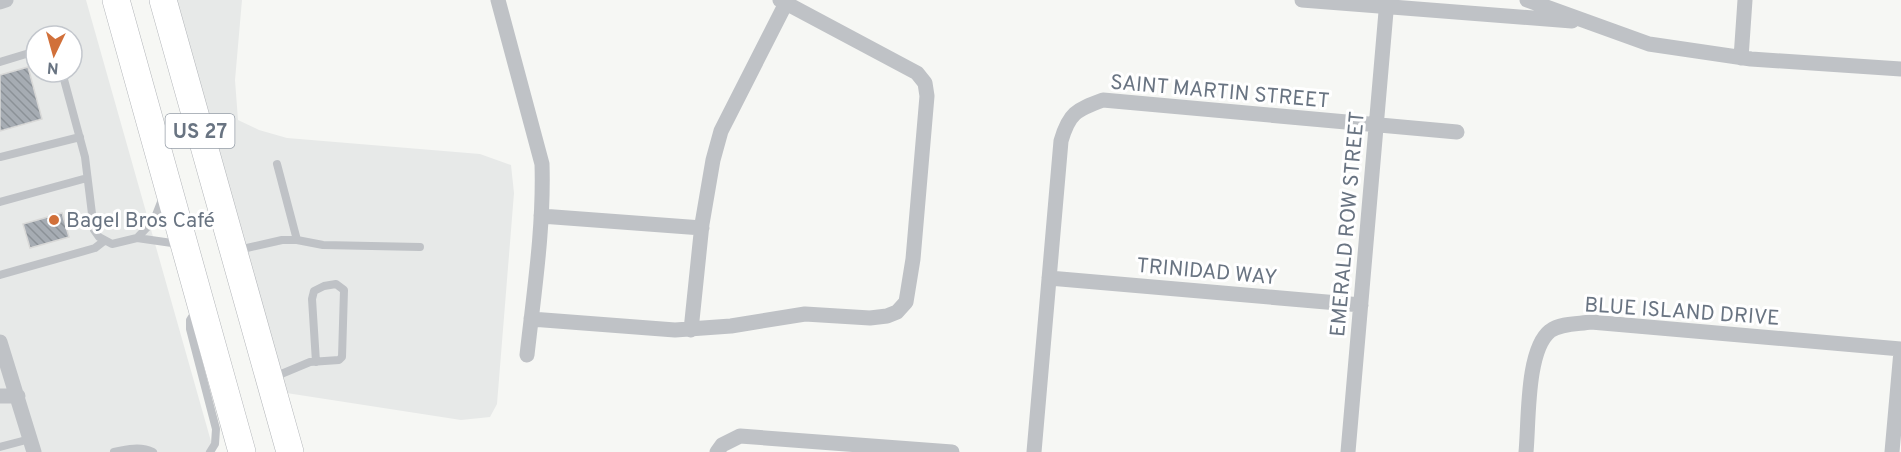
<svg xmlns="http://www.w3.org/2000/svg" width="1901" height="452" viewBox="0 0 1901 452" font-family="Overpass,sans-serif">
<defs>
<pattern id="building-back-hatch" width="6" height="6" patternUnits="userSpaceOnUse" patternTransform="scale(1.5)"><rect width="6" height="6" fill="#a6acb3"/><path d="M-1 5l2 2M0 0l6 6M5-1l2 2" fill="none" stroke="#8b9197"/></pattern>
</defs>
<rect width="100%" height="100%" fill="#f6f7f4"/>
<path fill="#e7e9e8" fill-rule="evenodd" d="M0,0H86L214,452H0ZM36,36H72V72H36Z
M176,0H242L235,80L238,120L259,130L287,138L480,154L511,165L514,193L497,404L490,417L461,420L280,392Z"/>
<path fill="url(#building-back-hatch)" stroke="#d8d8d7" stroke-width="1.5" d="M28,67L42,119L0,131V75Z
M62,213L69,237L30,248L23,224Z"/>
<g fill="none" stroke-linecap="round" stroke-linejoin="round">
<defs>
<path id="highway" d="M116,0L242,452
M163,0L290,452"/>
</defs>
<use href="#highway" stroke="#b2b5b9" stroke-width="28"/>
<path stroke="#bfc2c6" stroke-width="8" d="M0,62L36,51
M62,72L85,157L94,230L99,237L112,244L137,238L179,244
M0,157L80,137
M277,164L297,240
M0,202L87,178
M137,238L154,220L163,197
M238,250L282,240H297L323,245L420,247
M0,275L95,248L104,241
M195,312L190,320V329L216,429L215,444L210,452
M274,377L310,362L339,360L342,357L344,290L336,284L324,286L314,291L312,299L316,362
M0,447L30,439
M114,452C127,449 141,446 153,452"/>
<path stroke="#bfc2c6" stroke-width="15" d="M498,0L542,164C544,227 534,292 527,355
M1302,0L1572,21
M1527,0L1649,44L1751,59L1901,69
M0,2L6,0
M1741,58L1745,0
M541,216L702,228
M1049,278L1361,305
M531,319L675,330L731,326L805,314L870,318L887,316L897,312L906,302L913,259L927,96L925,83L917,73L780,0
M691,330L702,224L713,160L721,131L786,3
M0,342L34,452
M0,396H18
M717,452L722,445L740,436L952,452
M1034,452L1061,141C1069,113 1076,110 1103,100L1457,132
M1348,452L1387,0
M1526,452C1529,422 1526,350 1550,331C1561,323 1578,324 1591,322L1901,349
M1892,452L1901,351"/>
<use href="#highway" stroke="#fff" stroke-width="27"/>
</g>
<circle fill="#d1703a" stroke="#fff" stroke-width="2" cx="54" cy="220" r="6"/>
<g text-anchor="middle" stroke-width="6" stroke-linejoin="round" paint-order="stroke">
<rect fill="#fff" stroke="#969ea8" stroke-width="1.5" x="165.5" y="114" width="69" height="34" rx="4.5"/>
<g font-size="20" font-weight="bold" fill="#697482">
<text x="200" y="138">US 27</text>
</g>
<g font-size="21" fill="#697482" stroke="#fff">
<text transform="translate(1220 91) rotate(5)" y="7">SAINT MARTIN STREET</text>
<text transform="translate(1347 224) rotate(-85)" y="7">EMERALD ROW STREET</text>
<text transform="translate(1207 271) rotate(5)" y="7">TRINIDAD WAY</text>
<text transform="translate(1682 311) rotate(4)" y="7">BLUE ISLAND DRIVE</text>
</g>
<g font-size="21" fill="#697482" stroke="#fff" text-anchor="start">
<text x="66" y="227">Bagel Bros Café</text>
</g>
</g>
<g transform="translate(54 54) rotate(185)"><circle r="28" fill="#ffffff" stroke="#c3c7cd" stroke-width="1.5"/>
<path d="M0-4.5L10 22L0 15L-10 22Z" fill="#d1703a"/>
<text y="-9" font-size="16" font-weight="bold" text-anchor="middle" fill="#697482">N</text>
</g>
</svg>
